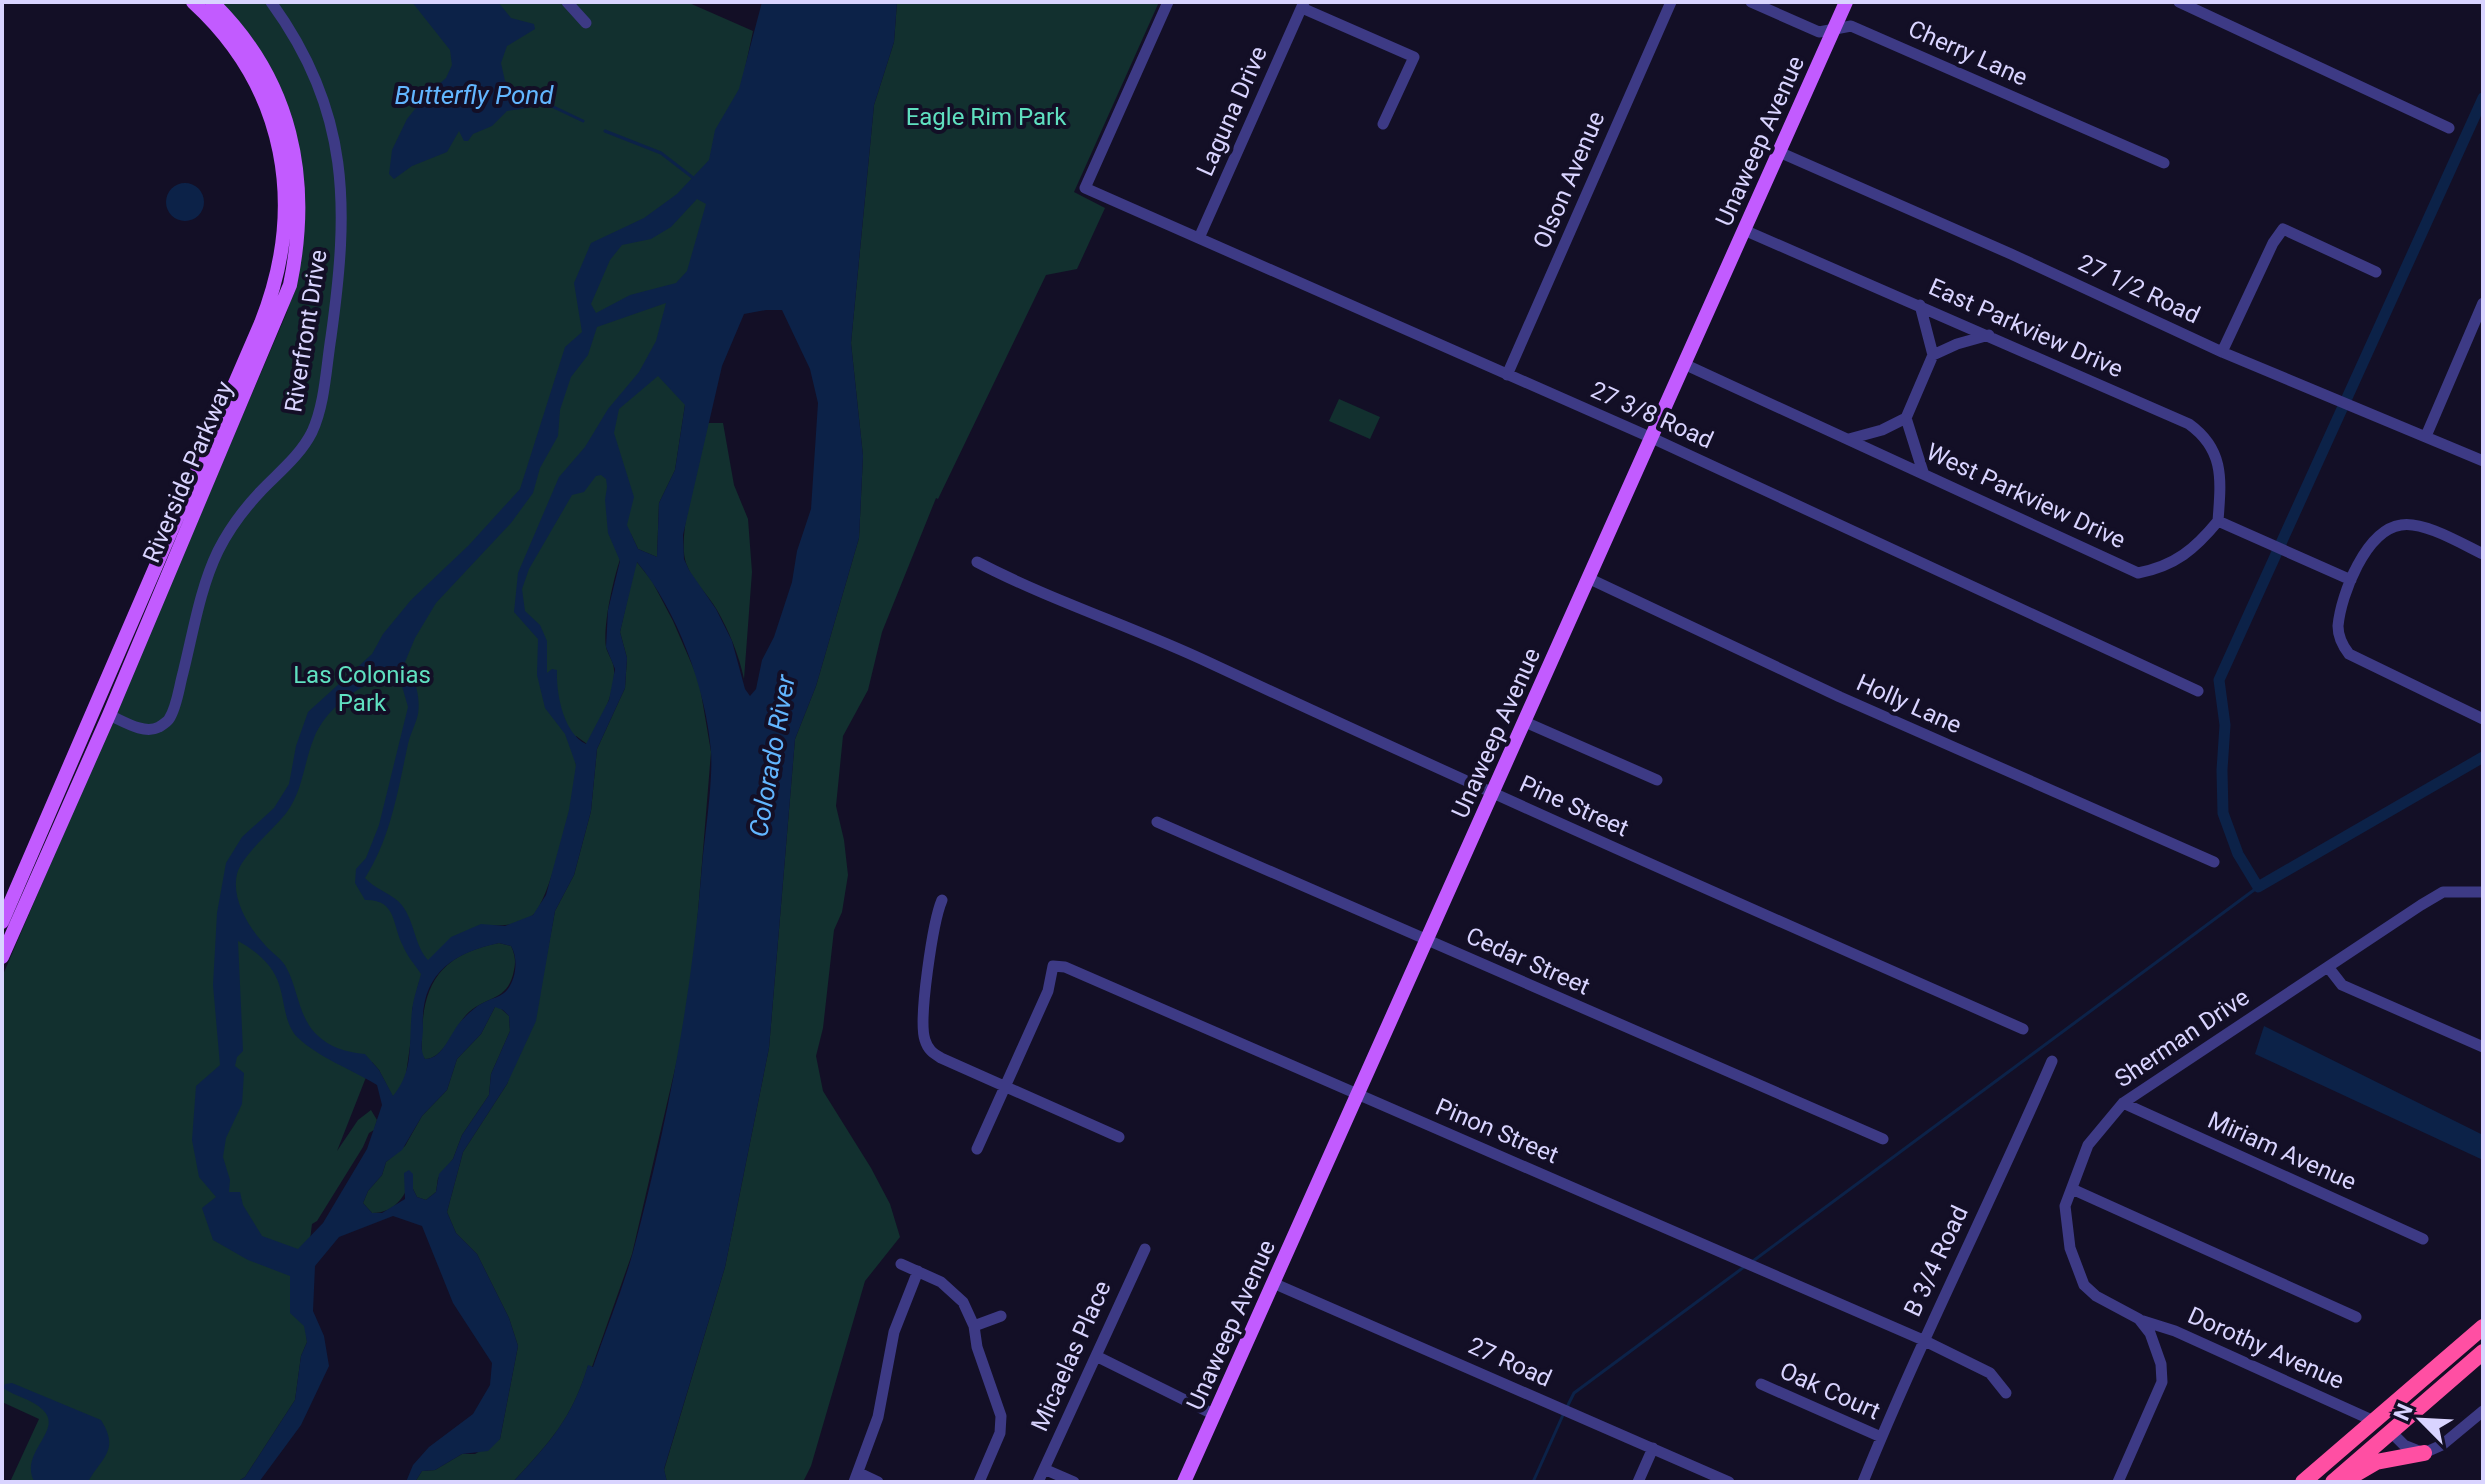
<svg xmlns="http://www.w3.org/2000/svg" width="2485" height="1484" viewBox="0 0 2485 1484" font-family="Roboto,sans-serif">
<rect width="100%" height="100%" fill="#130f26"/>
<path fill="#12302f" d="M221,2H687L753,31L687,343L685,405L675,470L659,503L657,557L638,549L631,534C618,553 602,623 606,647C608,655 614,662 614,670C615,697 599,721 587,744L576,736C570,756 575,749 576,766C578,789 550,898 534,914C520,927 498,926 481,925L419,982L412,1010V1032L405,1081L393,1097L379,1070L372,1062L337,1151L358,1120L371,1110L377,1120L374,1130L369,1133L363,1147L317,1221L312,1224L303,1295L307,1342L301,1356L295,1400L245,1477L237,1482H10L39,1419L2,1402V977L287,312L302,248L305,188L298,147Z
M897,2H1159L1074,192L1105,208L1077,269L1046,275L938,499L936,498L882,632L868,690L843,736L836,806L844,840L848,875L842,912L834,930L823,1028L816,1056L823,1091L871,1168L890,1204L900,1237L865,1281L811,1466L803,1482H667L664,1470L725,1267L769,1048L795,739L816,686L859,538L863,456L851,343L874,105L894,42Z
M1339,399L1380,417L1370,439L1329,421Z
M708,423H723L734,485L748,519L752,572L744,679C739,655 729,631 717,610C708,594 692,581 686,563C676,533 701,456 708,423Z
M636,561L652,581L673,621L699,681L711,752L695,949L681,1043L632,1254L592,1367L588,1366C572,1419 550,1442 513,1482H415L422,1471L435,1470L462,1454H475L500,1439L518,1346L509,1318L477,1254L456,1233L447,1212L463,1152L507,1084L541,986L555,911L574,875L591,811L597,749L625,688L627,658L620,632Z
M499,943L511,946C515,954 516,962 514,970C508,1003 485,995 466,1015C454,1028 444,1059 425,1059L422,1055C420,992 432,956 499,943Z
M495,1007H499L509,1016L510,1031L491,1074L489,1095L462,1135L453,1159L438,1178L436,1192L426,1200L417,1197L413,1189V1174C406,1194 397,1213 372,1213L363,1203L368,1191L382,1175L386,1162L405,1146L422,1116L447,1090L457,1059L481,1034Z"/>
<path fill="#0c2248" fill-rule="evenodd" d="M412,2H498L511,18L534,24L535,29L507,46L501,63L505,81L529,96L532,103L528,108L507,111L492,126L473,134L468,141H464L459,131L447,152L412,166L394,179L389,174L392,150L407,119L423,99L446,78L452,65L450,50Z
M762,2H897L894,42L874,105L851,343L863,456L859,538L816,686L795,739L769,1048L725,1267L664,1469L667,1482H513C550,1442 572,1419 588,1365L593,1367C606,1329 622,1291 633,1252C667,1125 692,997 702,866C705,832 713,783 711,751C706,688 677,610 637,562L620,632L627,658L625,688L597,749L591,811L574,875L555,911L536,1021L507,1084L463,1152L447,1212L456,1233L477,1254L509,1318L518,1346L500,1439L488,1451L462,1454L435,1470L422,1471L415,1482H406L413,1465L429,1447L473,1414L490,1385L492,1363L453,1303L422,1226L393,1216L339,1237L315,1266L313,1311L324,1336L329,1366L301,1425L259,1482H237L245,1477L295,1400L301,1356L307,1342L304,1326L290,1313V1276L248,1260L213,1240L202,1208L216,1197L199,1177L192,1140L196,1086L220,1065L213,985L217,913L226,863L242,837L274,808L289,784L296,746L308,712L372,654L383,634L411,600L469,545L520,489L565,347L582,332L574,283L591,243L644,218L677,194L709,160L715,130L739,89ZM697,199L706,204L687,271L676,283L630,295L596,313L591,304L610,260L622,245L651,239L671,227ZM666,303L656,341L639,372L608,409L585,447L559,477L518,573L514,612L538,639L537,675L545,708L565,734L576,765L569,810L546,895L533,915L505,926L481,924L451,937L428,960C413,944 415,917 398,901C388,892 375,889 365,878C391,837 398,790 408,744C410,734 416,724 418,714C421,695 414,677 405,662L415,638L436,603L511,523L533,493L540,468L558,436L560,410L571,377L588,355L597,327ZM766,310H782L810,369L818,403L811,509L797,551L792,582L774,637L762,660L756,689L750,696L745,689L732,641L716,609L689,570L684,559L683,535L722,366L744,314ZM658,376L685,405L675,470L659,503L657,557L638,549L627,525L634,497L614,433L619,409ZM601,475L606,479L607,487L605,500L608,533L620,561L608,610L606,647L615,669L609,700L586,744C563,733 556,693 557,670L552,669L547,673V641L540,625L525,611L522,589L529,569L572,495L584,492L596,476ZM387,676L402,686L408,707L379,825L366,858L356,869L355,883L365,900C397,899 392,925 403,946C407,956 415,965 421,974C418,986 413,999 412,1011C408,1044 415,1069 393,1096L379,1070L365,1054C346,1052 330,1048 316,1034C298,1016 298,988 286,967C282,959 271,952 265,945C249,928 231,899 237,874C242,855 275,828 287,812C303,790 304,762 314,738C325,709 359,685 387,676ZM238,941C253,949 270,962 277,979C285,997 283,1022 297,1037C319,1058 351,1069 377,1085L382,1105L367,1149L323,1223L298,1249L262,1236L243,1205L240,1192H229L230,1180L223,1157L226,1138L242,1104L244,1073L235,1066L237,1057L243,1051ZM499,943L511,946C519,959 516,983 504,993C499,997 493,998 487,1001C477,1005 470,1012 462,1020C450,1032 444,1059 425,1059C419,1049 423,1039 423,1028C420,975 452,953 499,943ZM495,1007L503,1010L509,1016L510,1031L491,1074L489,1095L462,1135L453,1159L439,1174L436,1192L426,1200L417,1197L413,1189V1174L409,1170L404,1173L405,1199L382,1213H372L363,1203L368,1191L382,1175L386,1162L402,1150L422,1116L447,1090L457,1059L481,1034Z
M166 202a19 19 0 1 1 38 0a19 19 0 1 1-38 0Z
M2264,1026L2483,1135V1160L2255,1054Z
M12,1383L101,1420C120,1450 102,1457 88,1482L34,1481C19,1453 64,1430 43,1410C32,1399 16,1397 3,1388L5,1384Z"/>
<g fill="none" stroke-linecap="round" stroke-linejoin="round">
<path stroke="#0c2248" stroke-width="3" d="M520,91L583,121
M605,131L661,153L692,177
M1753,1261L2258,887
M1566,1409L1574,1393L1744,1267
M1533,1482L1563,1415"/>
<path stroke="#0c2248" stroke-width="11" d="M2483,98L2219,680L2225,725L2222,770L2223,813L2238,854L2258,887L2483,757"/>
<path stroke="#3d3a85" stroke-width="11" d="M567,2L586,23
M1168,2L1085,188L1652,438L2198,691
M1751,2L1819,32L1851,26L2164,163
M2179,2L2449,128
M1302,8L1414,57L1383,124
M1779,152L2011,254L2222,352L2483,461
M1744,230L2189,424C2225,450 2221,480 2218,521
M1199,238L1304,2
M2222,352L2273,243L2283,229L2376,272
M1933,355L1957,344L1989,335
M1684,364L2138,573C2175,566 2195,549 2218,521
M1507,375L1671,2
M1906,418L1923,472
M2426,436L2483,303
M1849,439L1882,430L1906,418L1933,355L1920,305
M2218,521L2351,580
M2483,554C2462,544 2424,521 2401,525C2366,530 2341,594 2338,626C2338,637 2342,645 2349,654L2483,719
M977,562C1052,601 1134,627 1210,663C1480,789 1751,909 2023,1029
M1590,579L1840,697L2214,862
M109,715C123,721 144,735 159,727C161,726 168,721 169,719C177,707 179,687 183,673C193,633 200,588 218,551C229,529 244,509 260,492C278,473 300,456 312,432C325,404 326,368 331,337C349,208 351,112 271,2
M1525,722L1657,780
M1157,822L1883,1139
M942,900C933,921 918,1020 925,1040C928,1050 933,1053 941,1058L1119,1137
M2328,967L2342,985L2483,1047
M2123,1103L2423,1239
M977,1149L1048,991L1053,966L1065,967L1923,1340L1990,1373L2006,1393
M2072,1189L2356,1317
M901,1264L941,1282L963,1302L974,1326L977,1347L1001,1416L1000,1433L979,1482
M1273,1283L1729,1482
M2140,1320L2175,1331L2374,1421
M974,1326L1001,1316
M1096,1356L1215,1415
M1761,1384L1881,1437
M2391,1432L2404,1445L2424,1453L2442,1445L2483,1411
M1044,1469L1074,1482
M859,1473L878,1482
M854,1482L878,1417L894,1332L918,1271
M1038,1482L1145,1249
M1638,1482L1653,1448
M1863,1482C1921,1339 1991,1202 2052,1061
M2118,1482L2162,1382L2161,1364L2150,1333L2139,1319L2096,1296L2084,1285L2070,1248L2065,1206L2088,1145L2123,1103L2421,905L2443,892H2483"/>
<path stroke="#c25bff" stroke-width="14" d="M2,922L261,323C307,207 287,88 193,2
M2,957L109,715L290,285C312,179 292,80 212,2
M1184,1482L1846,2"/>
<path stroke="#ff4fa3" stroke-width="16" d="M2352,1476L2376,1462L2424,1453
M2303,1482L2483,1327
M2333,1482L2483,1352"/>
</g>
<g text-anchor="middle" stroke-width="8" stroke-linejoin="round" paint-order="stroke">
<g font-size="24" fill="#d9d4ff" stroke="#130f26">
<text transform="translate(1968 53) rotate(24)" y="8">Cherry Lane</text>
<text transform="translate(1232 111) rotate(-66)" y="8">Laguna Drive</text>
<text transform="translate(1760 141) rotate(-66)" y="8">Unaweep Avenue</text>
<text transform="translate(1569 180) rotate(-67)" y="8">Olson Avenue</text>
<text transform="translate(2139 289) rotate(25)" y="8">27 1/2 Road</text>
<text transform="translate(2026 328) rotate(24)" y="8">East Parkview Drive</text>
<text transform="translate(306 331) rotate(-81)" y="8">Riverfront Drive</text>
<text transform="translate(1652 415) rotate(24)" y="8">27 3/8 Road</text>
<text transform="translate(188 472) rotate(-67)" y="8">Riverside Parkway</text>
<text transform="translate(2026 496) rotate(25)" y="8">West Parkview Drive</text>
<text transform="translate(1909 704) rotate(24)" y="8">Holly Lane</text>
<text transform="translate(1496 733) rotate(-66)" y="8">Unaweep Avenue</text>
<text transform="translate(1574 806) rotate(24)" y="8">Pine Street</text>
<text transform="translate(1528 961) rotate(24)" y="8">Cedar Street</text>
<text transform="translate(2182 1038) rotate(-34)" y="8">Sherman Drive</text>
<text transform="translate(1497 1131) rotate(23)" y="8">Pinon Street</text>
<text transform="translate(2282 1151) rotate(24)" y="8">Miriam Avenue</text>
<text transform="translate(1936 1261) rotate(-65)" y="8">B 3/4 Road</text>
<text transform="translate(1231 1325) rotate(-66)" y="8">Unaweep Avenue</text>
<text transform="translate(2266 1348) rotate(24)" y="8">Dorothy Avenue</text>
<text transform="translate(1071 1356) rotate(-66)" y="8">Micaelas Place</text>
<text transform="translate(1510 1362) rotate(24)" y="8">27 Road</text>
<text transform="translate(1830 1391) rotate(24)" y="8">Oak Court</text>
</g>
<g font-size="24" fill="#5fe0c0" stroke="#130f26">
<text x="986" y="125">Eagle Rim Park</text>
<text x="362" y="683">Las Colonias<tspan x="362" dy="28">Park</tspan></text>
</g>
<g font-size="26" font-style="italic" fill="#62b6ff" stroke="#130f26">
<text x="474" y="104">Butterfly Pond</text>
<text transform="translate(772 756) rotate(-80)" y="9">Colorado River</text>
</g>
</g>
<rect width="2485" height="1484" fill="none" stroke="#d9d4ff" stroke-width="8"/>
<g transform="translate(2421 1420) rotate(294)" stroke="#130f26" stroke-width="6" paint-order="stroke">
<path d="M0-6L14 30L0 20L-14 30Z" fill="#d9d4ff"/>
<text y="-12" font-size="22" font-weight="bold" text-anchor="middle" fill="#d9d4ff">N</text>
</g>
</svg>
